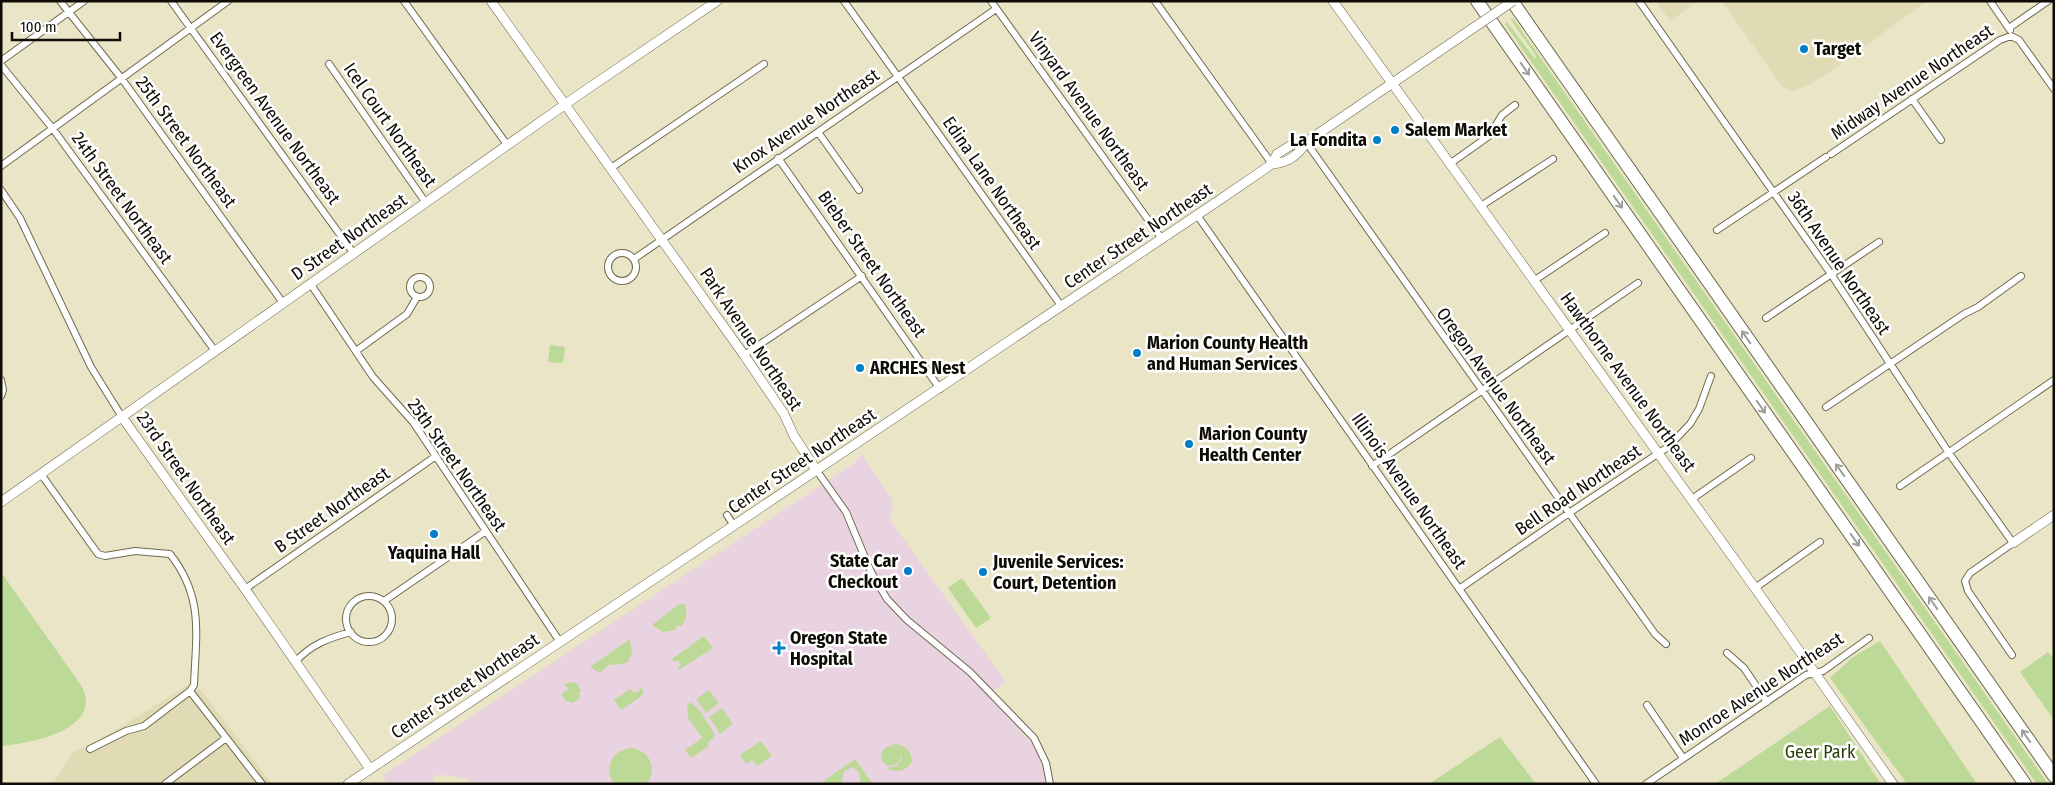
<svg xmlns="http://www.w3.org/2000/svg" width="2055" height="785" viewBox="0 0 2055 785" font-family="'Fira Sans Condensed',sans-serif">
<rect width="100%" height="100%" fill="#eae5c7"/>
<path fill="#e0dab5" d="M1656,1H1698L1670,21Z
M1722,1H1927L1828,73L1807,86L1792,91L1782,86L1775,77Z
M188,685L201,690L272,784H53L71,754L119,728Z"/>
<path fill="#e9d3e0" d="M862,454L892,500L893,507L890,520L1006,682L988,695L1036,748L1044,768L1045,784H477L460,777L441,775L434,776V782L426,784H388L382,776L854,463Z"/>
<path fill="#bdd998" d="M1513,18L1576,109L2048,784H2037L1505,24L1507,22L1535,59L1536,56L1511,20Z
M550,345L565,347L563,363L548,362Z
M1,572L78,681C81,685 84,690 85,695C94,732 26,744 1,746Z
M962,578L991,618L976,628L948,588Z
M684,603C688,612 687,620 681,627L679,625L675,628L676,630L663,632L652,625L678,605Z
M704,636L713,648L679,670L678,667L681,665L678,660L674,662L672,659Z
M630,639L632,653L628,662L623,664L609,665L600,673L590,667Z
M1880,641L1977,784H1907L1830,678L1853,657Z
M2048,652L2054,659V720L2020,672Z
M569,682L576,683L581,690L577,695L581,694L578,700L572,703L566,701L561,694L569,689L564,685Z
M639,686L644,691L643,695L621,710L614,700L630,689L634,693L640,691Z
M709,690L719,703L706,713L696,699Z
M691,702L701,712L716,736L713,735V739H710L711,741L707,743L709,746L691,758L685,750L702,738L688,718L687,705Z
M1830,706L1881,784H1715Z
M722,708L733,724L720,734L709,717Z
M1500,737L1536,784H1429Z
M761,741L772,756L757,766L752,760L746,764L740,755Z
M890,744C902,743 912,749 912,761C907,772 896,773 886,768L897,766L902,759L899,749Z
M881 756a10 10 0 1 1 20 0a10 10 0 1 1-20 0Z
M632,748C650,751 658,769 647,784H614C603,768 612,749 632,748Z
M855,759L873,784H861L859,772L853,767L844,771L841,784L822,782Z"/>
<g fill="none" stroke-linecap="round" stroke-linejoin="round">
<defs>
<path id="minor" d="M60,1L122,79L283,303
M171,1L354,254
M404,1L508,146
M844,1L1062,307
M991,1L1162,239
M1155,1L1272,164
M1639,1L1831,274L1949,453L2013,543L1970,573L1965,581L1968,591L2012,655
M1990,1L2010,30
M2009,28L2048,1
M2011,36L2019,40L2054,89
M1,61L84,1
M329,64L426,203
M1,65L53,129L215,351
M1912,99L1941,140
M818,132L859,190
M1306,142L1655,634L1666,644
M1831,154L2000,40L2011,36
M778,158L940,389
M1451,163L1489,136L1502,115L1515,105
M1,166L228,1
M611,168L764,64
M1,190L20,218L91,367L122,417
M1481,206L1553,159
M1197,215L1596,784
M1717,230L1826,157
M608 267a14 14 0 1 1 28 0a14 14 0 1 1-28 0Z
M634,259L996,9
M410 287a10 10 0 1 1 20 0a10 10 0 1 1-20 0Z
M1535,280L1605,233
M310,283L373,377L413,422L560,642
M1766,318L1879,242
M356,351L407,314L417,297
M744,355L862,276
M1,380L3,390L1,396
M1826,407L1964,314L1978,307L2021,276
M1372,466L1638,283
M817,471L846,512L871,572L887,599L907,620L970,672L1034,738L1046,763L1050,784
M41,474L98,554L105,556L135,551L170,554C204,597 196,634 194,685L190,691L144,726L126,731L90,749
M1900,486L2054,380
M1692,499L1751,458
M727,515L734,526
M1755,588L1820,542
M245,589L436,456
M1459,589L1569,513L1668,447L1690,424L1699,409L1711,376
M346 619a23 23 0 1 1 46 0a23 23 0 1 1-46 0Z
M384,601L486,531
M1727,653L1744,668L1767,702
M296,661C312,644 329,638 351,632
M190,691L262,784
M1647,705L1683,758
M165,784L226,738
M1646,784L1806,675L1823,671L1869,638"/>
<path id="tertiary" d="M491,1L744,355L784,414L794,436L817,471
M122,417L245,589L370,769
M1,502L577,96L717,1
M2013,543L2054,515"/>
<path id="secondary" d="M1333,1L1755,588L1893,784
M1272,164C1288,163 1298,156 1306,142L1463,35
M348,784L1218,201L1272,164L1277,154L1293,144L1306,142"/>
<path id="motorway" d="M1477,1L2025,784
M1512,1L2054,776"/>
</defs>
<use href="#minor" stroke="#6e694f" stroke-width="8"/>
<use href="#tertiary" stroke="#6e694f" stroke-width="10"/>
<use href="#secondary" stroke="#6e694f" stroke-width="10"/>
<use href="#motorway" stroke="#6e694f" stroke-width="14"/>
<use href="#minor" stroke="#fff" stroke-width="6"/>
<use href="#tertiary" stroke="#fff" stroke-width="9"/>
<use href="#secondary" stroke="#fff" stroke-width="9"/>
<use href="#motorway" stroke="#fff" stroke-width="12"/>
<defs>
<path id="secondary-bridge" d="M1463,35L1513,1"/>
</defs>
<use href="#secondary-bridge" stroke="#6e694f" stroke-width="10" stroke-linecap="butt"/>
<use href="#secondary-bridge" stroke="#fff" stroke-width="9"/>
</g>
<defs><path id="oneway-shaft" d="M-6 0H5M1.5-3L5.5 0L1.5 3" fill="none" stroke-width="1.6" stroke-linecap="round" stroke-linejoin="round" transform="scale(1.25)"/></defs>
<g stroke="#9f9e9b">
<use href="#oneway-shaft" transform="translate(1525 69) rotate(55)"/>
<use href="#oneway-shaft" transform="translate(1618 202) rotate(55)"/>
<use href="#oneway-shaft" transform="translate(1746 337) rotate(-125)"/>
<use href="#oneway-shaft" transform="translate(1761 407) rotate(55)"/>
<use href="#oneway-shaft" transform="translate(1840 470) rotate(-125)"/>
<use href="#oneway-shaft" transform="translate(1855 540) rotate(55)"/>
<use href="#oneway-shaft" transform="translate(1933 603) rotate(-125)"/>
<use href="#oneway-shaft" transform="translate(2026 736) rotate(-125)"/>
</g>
<g fill="#007fc8" stroke="#fff" stroke-width="2">
<circle cx="1804" cy="49" r="5"/>
<circle cx="1395" cy="130" r="5"/>
<circle cx="1377" cy="140" r="5"/>
<circle cx="1137" cy="353" r="5"/>
<circle cx="860" cy="368" r="5"/>
<circle cx="1189" cy="444" r="5"/>
<circle cx="434" cy="534" r="5"/>
<circle cx="908" cy="571" r="5"/>
<circle cx="983" cy="572" r="5"/>
<path d="M776.5 640.5h5v5h5v5h-5v5h-5v-5h-5v-5h5z"/>
</g>
<g text-anchor="middle" stroke-width="5" stroke-linejoin="round" paint-order="stroke">
<g font-size="18" font-weight="bold" fill="#0e0c04" stroke="#fff" text-anchor="start">
<text x="1814" y="55">Target</text>
<text x="1405" y="136">Salem Market</text>
<text x="1367" y="146" text-anchor="end">La Fondita</text>
<text x="1147" y="349">Marion County Health<tspan x="1147" dy="21">and Human Services</tspan></text>
<text x="870" y="374">ARCHES Nest</text>
<text x="1199" y="440">Marion County<tspan x="1199" dy="21">Health Center</tspan></text>
<text x="434" y="559" text-anchor="middle">Yaquina Hall</text>
<text x="898" y="567" text-anchor="end">State Car<tspan x="898" dy="21">Checkout</tspan></text>
<text x="993" y="568">Juvenile Services:<tspan x="993" dy="21">Court, Detention</tspan></text>
<text x="790" y="644">Oregon State<tspan x="790" dy="21">Hospital</tspan></text>
</g>
<g font-size="18" fill="#0e0c04" stroke="#fff">
<text transform="translate(1912 82) rotate(-34)" y="6">Midway Avenue Northeast</text>
<text transform="translate(1089 111) rotate(54)" y="6">Vinyard Avenue Northeast</text>
<text transform="translate(275 118) rotate(54)" y="6">Evergreen Avenue Northeast</text>
<text transform="translate(806 121) rotate(-34)" y="6">Knox Avenue Northeast</text>
<text transform="translate(390 125) rotate(55)" y="6">Icel Court Northeast</text>
<text transform="translate(186 142) rotate(54)" y="6">25th Street Northeast</text>
<text transform="translate(992 183) rotate(55)" y="6">Edina Lane Northeast</text>
<text transform="translate(122 198) rotate(54)" y="6">24th Street Northeast</text>
<text transform="translate(1138 236) rotate(-34)" y="6">Center Street Northeast</text>
<text transform="translate(349 237) rotate(-35)" y="6">D Street Northeast</text>
<text transform="translate(1839 263) rotate(56)" y="6">36th Avenue Northeast</text>
<text transform="translate(872 264) rotate(55)" y="6">Bieber Street Northeast</text>
<text transform="translate(751 339) rotate(56)" y="6">Park Avenue Northeast</text>
<text transform="translate(1628 382) rotate(54)" y="6">Hawthorne Avenue Northeast</text>
<text transform="translate(1496 386) rotate(54)" y="6">Oregon Avenue Northeast</text>
<text transform="translate(802 461) rotate(-34)" y="6">Center Street Northeast</text>
<text transform="translate(457 465) rotate(55)" y="6">25th Street Northeast</text>
<text transform="translate(186 478) rotate(55)" y="6">23rd Street Northeast</text>
<text transform="translate(1578 490) rotate(-34)" y="6">Bell Road Northeast</text>
<text transform="translate(1409 491) rotate(55)" y="6">Illinois Avenue Northeast</text>
<text transform="translate(332 510) rotate(-35)" y="6">B Street Northeast</text>
<text transform="translate(465 686) rotate(-34)" y="6">Center Street Northeast</text>
<text transform="translate(1761 689) rotate(-33)" y="6">Monroe Avenue Northeast</text>
</g>
<g font-size="18" fill="#2b3e07" stroke="#fff">
<text x="1820" y="758">Geer Park</text>
</g>
</g>
<rect width="2055" height="785" fill="none" stroke="#0e0c04" stroke-width="5"/>
<path d="M12 32v8h108v-8" fill="none" stroke="#0e0c04" stroke-width="2.5"/>
<text x="20" y="32" font-size="15" fill="#0e0c04" stroke="#ffffff" stroke-width="4" paint-order="stroke">100 m</text>
</svg>
